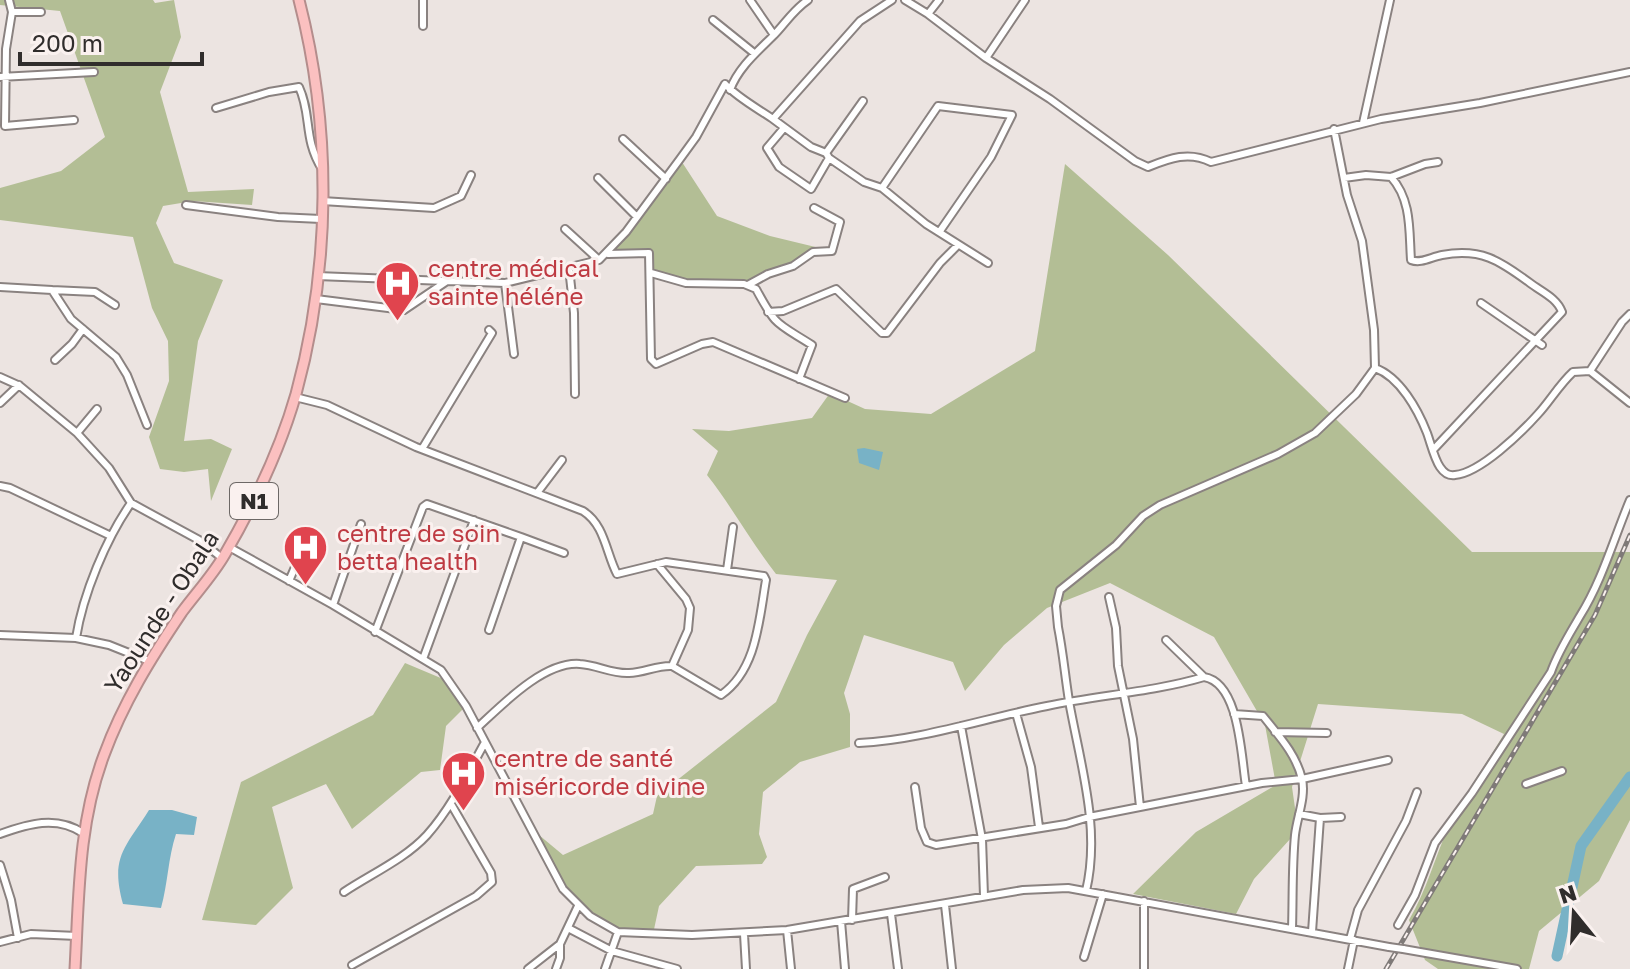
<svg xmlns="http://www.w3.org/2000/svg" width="1630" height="969" viewBox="0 0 1630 969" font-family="'Golos Text',sans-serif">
<rect width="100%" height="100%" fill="#ece4e1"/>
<path fill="#b3be95" d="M0,0H153L155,3L174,0L181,37L160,92L188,192L254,189L252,205L193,201L163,206L156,223L174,263L223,280L198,341L184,441L211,439L232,449L211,501L208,469L184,472L160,469L149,437L169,381L168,341L152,308L133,237L0,220V188L61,171L105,137L60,11L0,5Z
M680,159L717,216L770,236L832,251L813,252L793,266L748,285H711L651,273L649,253L608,254Z
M1065,164L1168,255L1472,552H1630V820L1599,881L1539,931L1529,969H1438L1425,960L1409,920C1427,890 1435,856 1450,824C1465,793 1486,764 1504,734L1462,714L1318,704L1292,787L1296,815L1291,838L1254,879L1236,914L1133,894L1196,832L1276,785L1265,725L1214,637L1110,583L1047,608L1004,645L965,691L953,662L864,635L844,693L850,714V747L800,762L763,792L759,834L767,857L762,864L696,866L659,906L653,934L618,932L578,906L527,825L563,855L653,814L657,796L776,702L807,635L837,580L776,574C751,542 732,507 707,475L718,451L692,429L729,431L812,418L830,393L865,409L931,414L1035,351Z
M405,663L455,684L466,706L446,726L440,770L421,772L352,829L326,784L272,807L293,888L256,925L202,920L241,782L373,715Z"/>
<path fill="#78b2c6" d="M864,448L883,452L879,470L859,463L857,449Z
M149,810H172L197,817L194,835L176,834C168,858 168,883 161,908L123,904C110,857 125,848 149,810Z"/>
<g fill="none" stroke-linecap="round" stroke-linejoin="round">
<path stroke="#78b2c6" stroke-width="11" d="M1557,956L1581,846L1630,777"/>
<defs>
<path id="minor" d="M9,0L12,12L6,49L5,126L74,120
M750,0L774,35
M905,0L928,14L986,58L1050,99L1135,161L1148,167C1170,158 1189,151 1211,162L1381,119L1480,103L1630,72
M12,12H41
M928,14L939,0
M713,20L754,53
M423,26V0
M986,58L1025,0
M0,77L94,72
M730,90C738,68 757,52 773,36C785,24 793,10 808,0
M216,108L269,92L299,87C312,115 303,139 322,169
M773,119L811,147L826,153L829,158L864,182L882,188L926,224L988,263
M1363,123L1390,0
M784,128L767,148L779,167L811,189L829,158
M623,139L666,179
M826,153L863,101
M1391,177C1412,200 1409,232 1411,260C1421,264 1431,257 1442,255C1481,248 1499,260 1530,283C1542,292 1557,298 1562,312L1433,450
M598,178L637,217
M1344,178L1366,175L1391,177L1425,164L1438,162
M882,188L938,106L1012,115L991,157L940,231
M322,201L434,208L461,196L471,175
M186,205L278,217L321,219
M565,229L599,260
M608,254L649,253L651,359L656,364L702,344L713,342L845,398
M569,268L574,313L575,394
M651,273L686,283L744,284L756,289C777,328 776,322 812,345L799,379
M317,276L445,281
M505,283L514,354
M748,285L768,274L793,266L813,252L832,251L840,222L814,208
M0,287L52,290L71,319L116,357L127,375L147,425
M52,290L95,292L115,305
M316,299L404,310L447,281L505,283L599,260L626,232L680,159L696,137L725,84C738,98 757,108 773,119L860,21L892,0
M1481,303L1542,345
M768,312L783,311L836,289L882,333H887L940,263L958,245
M55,360L72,344L83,329
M1375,368C1400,377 1418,410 1427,433C1431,444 1434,458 1440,467C1444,473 1448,476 1455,475C1480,473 1521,433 1538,414C1550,401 1559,385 1573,372L1590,371L1630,403
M1590,371L1622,322L1630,314
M0,377L20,386L77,433L109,468L131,503L199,540L222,558
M295,397L327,405L416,447L583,511C605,525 606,553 617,574L666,562L764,576L766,580C759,620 757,670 721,695L672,666C657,665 644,673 629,673C612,674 597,665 580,664C544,661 502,705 477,728
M0,403L19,385
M77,433L97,409
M422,449L492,333L489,330
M0,486L10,488L111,536
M537,493L562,460
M521,537L564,553
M229,547L333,605L441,670L466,706L563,889L590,916L618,932L692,935L787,930L1023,890L1068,888L1389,947
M657,564L686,599L690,608L688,630L672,666
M727,570L733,527
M289,581L308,537
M1109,597L1116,628L1118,666L1133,739L1140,807
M333,605L361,524
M375,632L423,507L427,504L521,537L489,630
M0,635L76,638L109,645L149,661
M76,638C83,594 106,539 131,503
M1166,640L1204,677C1240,683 1241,757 1246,786
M423,659L474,520
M1016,713L1031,767L1039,827
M1234,714L1263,716C1279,736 1296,754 1302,779C1306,797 1297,817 1295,835C1292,866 1293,897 1292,929
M961,726L982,839L984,896
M1275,732L1327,733
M859,743C922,740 985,718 1047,706C1099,695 1153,692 1204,677
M1526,784L1562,771
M915,787L921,828L927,842L936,845L1066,824L1089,817L1262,783L1302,779L1388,760
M1299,814L1320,818L1341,817
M0,834C28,824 56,815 83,833
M0,865L11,900L18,938
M1086,891C1101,828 1080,763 1069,701C1065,676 1063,652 1058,627L1056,606L1060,590L1116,545L1143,516L1160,505L1278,454L1315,433L1356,394L1375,368L1374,330L1362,241L1347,195L1334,129
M344,892C371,874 405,859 427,835C451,808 467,775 484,744
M945,905L952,969
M891,914L898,969
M852,920L853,889L885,877
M841,921L845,969
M1398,925L1415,895L1435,843L1472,793L1551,672C1558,652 1569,635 1580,616C1602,581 1614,538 1630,500
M568,928L612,951L677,969
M787,930L791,969
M1312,932L1320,818
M744,934L746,969
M1350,939L1358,910L1406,821L1417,792
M0,942L31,934L77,936
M1403,949L1517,969
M1084,957L1103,894
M352,965L476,896L492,882L491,873L451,804
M528,969L560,944L578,906
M556,969L560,958V944
M605,969L618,932
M1144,969V901
M1348,969L1354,940"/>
<path id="highway" d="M75,969C79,896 78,824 104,755C123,703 151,658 182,612C196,593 213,575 225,554C254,504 280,450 296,394C331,266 332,128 299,0"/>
</defs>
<use href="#minor" stroke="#8a8280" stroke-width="10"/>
<use href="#highway" stroke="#b48d8c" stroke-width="13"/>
<use href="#minor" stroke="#fff" stroke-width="6"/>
<use href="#highway" stroke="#fbc0c0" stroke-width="9"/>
<defs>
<path id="rail" d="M1386,969L1595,615L1630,535"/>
</defs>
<use href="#rail" stroke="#7f7a78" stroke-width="5"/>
<use href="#rail" stroke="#faf1ef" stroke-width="2" stroke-dasharray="6" stroke-linecap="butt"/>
<defs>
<path id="minor-bridge" d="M1389,947L1403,949"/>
</defs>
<use href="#minor-bridge" stroke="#8a8280" stroke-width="10" stroke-linecap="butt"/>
<use href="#minor-bridge" stroke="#fff" stroke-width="6"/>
</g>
<defs>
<symbol id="hospital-pin" viewBox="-11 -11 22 30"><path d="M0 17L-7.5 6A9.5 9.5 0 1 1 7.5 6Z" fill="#e0444e" stroke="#faf1ef"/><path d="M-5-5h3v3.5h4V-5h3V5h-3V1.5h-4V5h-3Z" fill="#fff"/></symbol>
</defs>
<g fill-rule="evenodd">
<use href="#hospital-pin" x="372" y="258" width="51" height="69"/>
<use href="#hospital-pin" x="280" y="522" width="51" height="69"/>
<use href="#hospital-pin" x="438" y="748" width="51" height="69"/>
</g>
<g text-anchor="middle" stroke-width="6" stroke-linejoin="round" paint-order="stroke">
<rect fill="#faf1ef" stroke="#6d6866" stroke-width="2" x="230" y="483" width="48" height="36" rx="6"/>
<g font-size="22" font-weight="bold" fill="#302d2c">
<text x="254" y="509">N1</text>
</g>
<g font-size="24" fill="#be3a42" stroke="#faf1ef" text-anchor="start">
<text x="428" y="277">centre médical<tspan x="428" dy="28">sainte héléne</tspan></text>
<text x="337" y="542">centre de soin<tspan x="337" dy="28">betta health</tspan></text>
<text x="494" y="767">centre de santé<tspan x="494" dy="28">miséricorde divine</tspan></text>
</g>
<g font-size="24" fill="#302d2c" stroke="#faf1ef">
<text transform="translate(162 612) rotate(-57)" y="8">Yaounde - Obala</text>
</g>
</g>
<g transform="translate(1574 913) rotate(342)" stroke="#faf1ef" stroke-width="6" paint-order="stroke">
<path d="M0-6L14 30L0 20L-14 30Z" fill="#302d2c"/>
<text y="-12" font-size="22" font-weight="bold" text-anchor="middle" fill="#302d2c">N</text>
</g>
<path d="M20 52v12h182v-12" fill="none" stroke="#302d2c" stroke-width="4"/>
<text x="32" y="52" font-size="24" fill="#302d2c" stroke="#faf1ef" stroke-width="6" paint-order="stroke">200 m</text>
</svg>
